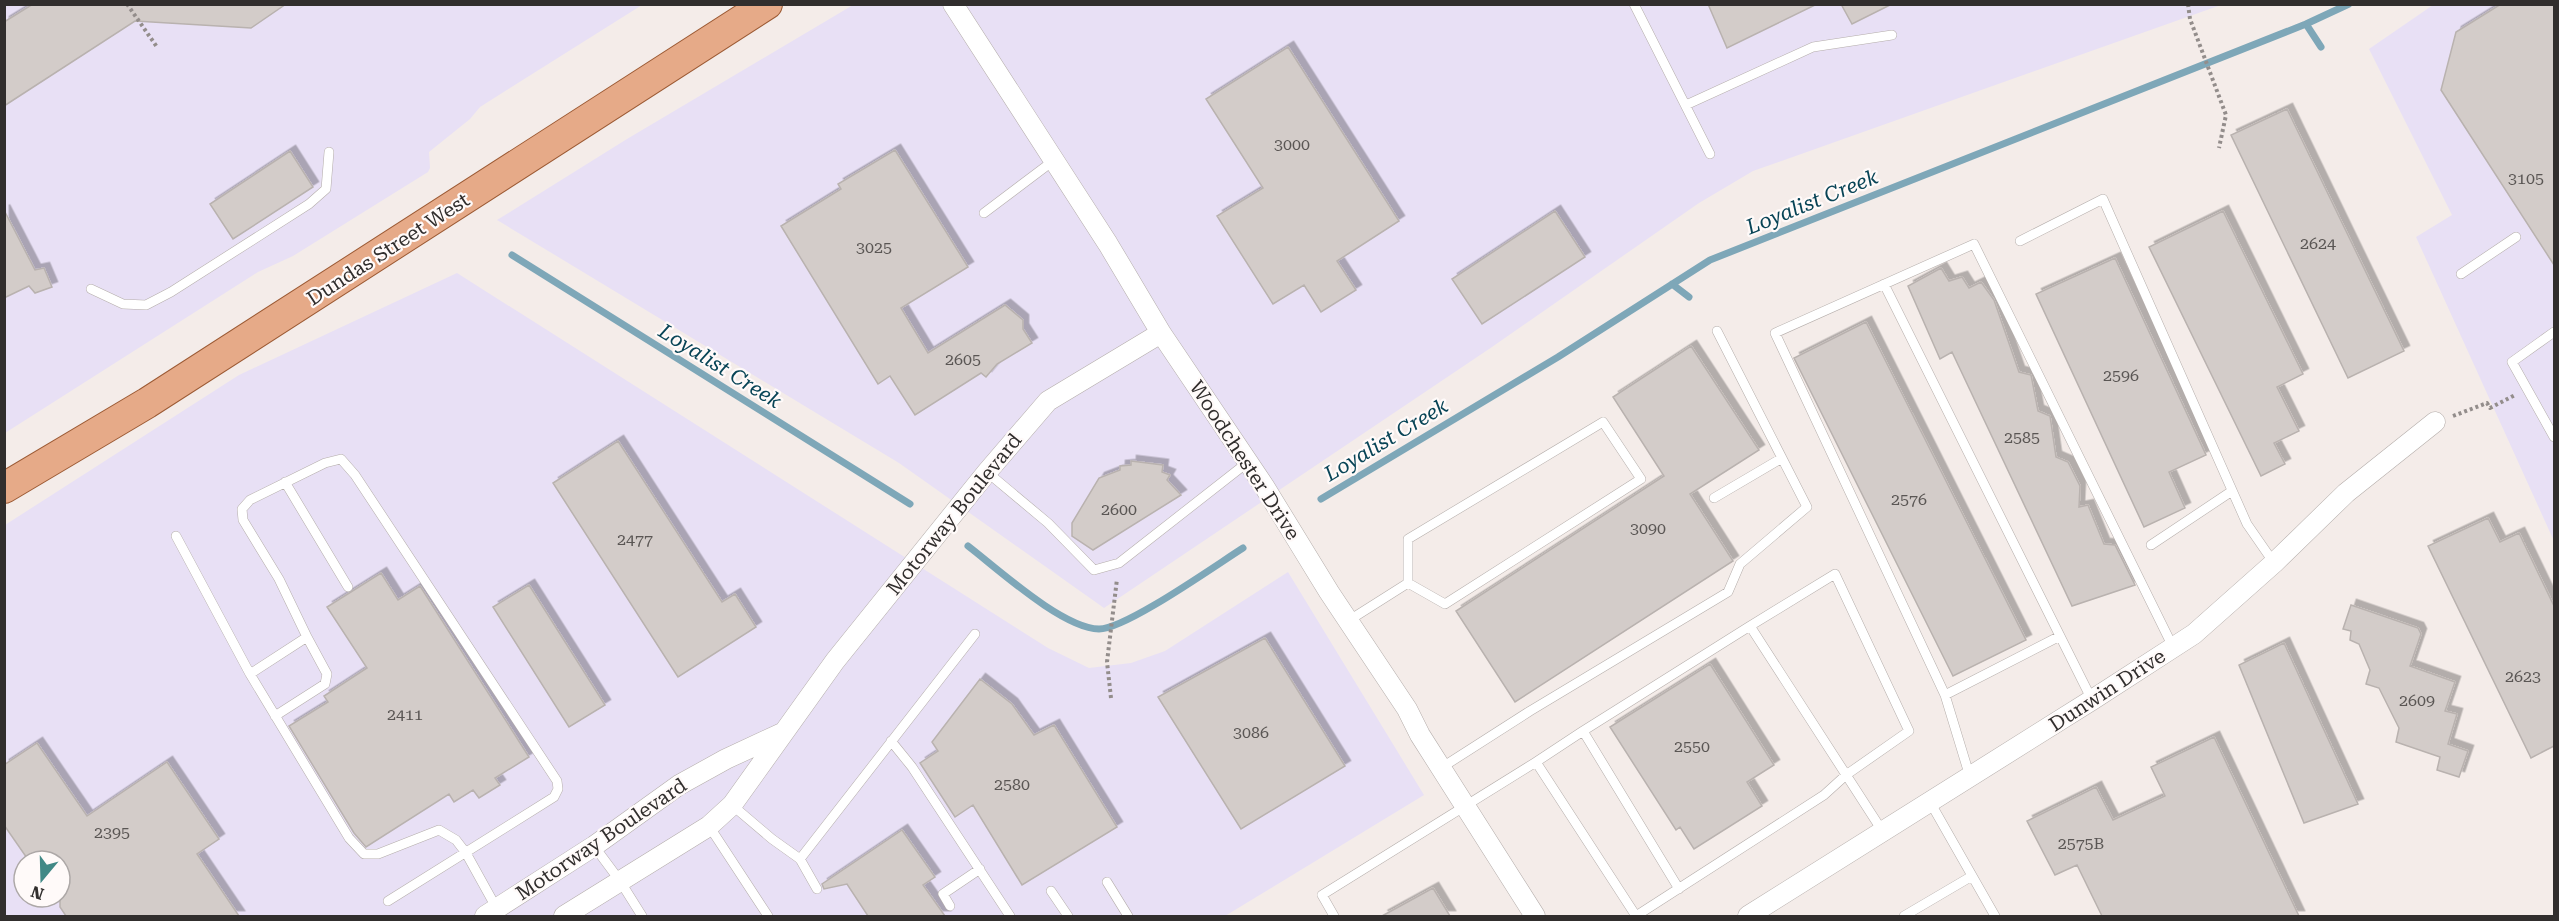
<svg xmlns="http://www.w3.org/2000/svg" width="2559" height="921" viewBox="0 0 2559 921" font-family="'Roboto Serif',serif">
<defs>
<filter id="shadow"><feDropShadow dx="5.5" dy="-5.5" stdDeviation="0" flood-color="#0004"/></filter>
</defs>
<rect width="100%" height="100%" fill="#f4ece9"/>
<path fill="#e8e0f5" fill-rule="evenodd" d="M5,5H642L480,107L470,119L429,152L430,168L428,172L293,256L258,272L5,433Z
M853,5H2221L1753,171L1699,203L1492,347L1104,608L899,463L497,220L627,139Z
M2433,5H2554V541L2416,237L2452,215L2369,49Z
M457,273L1048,648L1089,668L1131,663L1165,651L1288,572L1424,795L1225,916H5V525L239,375ZM24,861H60V897H24Z"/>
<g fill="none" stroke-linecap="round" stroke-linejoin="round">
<path stroke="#7ea7b8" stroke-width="7" d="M2306,24L2321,47
M512,255L910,504
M1672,284L1689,297
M1321,499L1558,357L1710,260L2306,24L2349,4
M968,546C998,569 1062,628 1099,629C1126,629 1216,565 1243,548"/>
</g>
<path fill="#d3ccc9" stroke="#b9b2af" stroke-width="1.5" filter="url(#shadow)" d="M33,4H286L251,28L135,21L4,106V22Z
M1708,4H1817L1727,48Z
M1841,4H1892L1852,24Z
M2501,4H2554V265L2441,90L2456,32Z
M1288,47L1399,221L1337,261L1356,290L1321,312L1304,285L1273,304L1217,216L1263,188L1206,99Z
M2287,109L2404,351L2348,378L2231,135Z
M895,150L968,267L901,308L928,353L1005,305L1023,320V329L1032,343L997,364L986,377L981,373L915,415L890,376L878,384L781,226L841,189L838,184Z
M290,151L313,187L233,239L210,204Z
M4,210L35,270L44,268L52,287L35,293L29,286L4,298Z
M1555,211L1585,257L1482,324L1452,279Z
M2223,211L2303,374L2277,387L2299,431L2274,443L2285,464L2261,476L2149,247Z
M2115,258L2206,455L2169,472L2185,508L2144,527L2036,294Z
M1941,268L1949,281L1962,277L1969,288L1981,282L1994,300L2019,372L2031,375L2038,411L2050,416L2056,457L2068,462L2080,486L2079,507L2088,505L2104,544L2115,545L2135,585L2072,606L1952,352L1940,359L1908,286Z
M1866,322L2026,640L1953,676L1794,358Z
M1691,346L1759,450L1690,494L1733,561L1515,702L1456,611L1664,476L1613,397Z
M618,441L722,602L735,594L756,627L678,677L553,483Z
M1131,461L1163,465L1162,472L1170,475L1167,480L1181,495L1093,550L1072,536V523L1099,478L1120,470V466L1131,465Z
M2488,518L2500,542L2519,533L2554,606V746L2531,758L2428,546Z
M381,573L398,600L420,586L529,757L495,778L500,785L479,798L473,790L454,802L449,794L366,847L354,833L289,726L328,702L324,696L367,668L327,607Z
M529,585L605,705L569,727L493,607Z
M2351,605L2418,628L2421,634L2410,666L2455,682L2445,711L2457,714L2448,744L2468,751L2459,777L2437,770L2440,757L2396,742L2399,728L2379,688L2366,684L2370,670L2359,644L2350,640L2351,631L2343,629Z
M1265,638L1345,766L1241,829L1158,697Z
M2284,643L2358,804L2304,823L2239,665Z
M1710,664L1774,765L1747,782L1762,806L1694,849L1680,827L1676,830L1610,727Z
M980,679L1012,704L1034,735L1054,725L1117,827L1022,885L973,805L955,817L920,763L938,751L932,742Z
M2214,737L2299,916H2102L2077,865L2055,875L2027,821L2096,787L2113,820L2165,796L2151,767Z
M37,743L87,816L167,762L219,839L197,854L239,916H66L60,907V861H29L4,825V765Z
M902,830L935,877L923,885L945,916H868L847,884L824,889L822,884Z
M1433,888L1450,916H1382Z"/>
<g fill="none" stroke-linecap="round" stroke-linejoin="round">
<defs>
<path id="lane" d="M1634,4L1710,154
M1686,105L1813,47L1892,35
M984,213L1053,161
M2020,241L2103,199L2247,524L2274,563
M2461,274L2516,237
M1884,284L2092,700
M91,289L123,304L146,305L171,292L309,204L326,189L329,152
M2554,332L2512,362L2554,437
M987,472L1048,523L1094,570L1119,563L1248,462
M285,482L348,587
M1714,498L1782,458
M176,536L250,674L349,838L364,854H378L439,830L456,840L466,853L497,909
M2151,545L2232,491
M1348,621L1408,583V539L1603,422L1641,479L1445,604L1408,583
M250,674L307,637L279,579L243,520L242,509L250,500L325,463L341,459L355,475L557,781L558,789L554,797L388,901
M1945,695L2060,636
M275,716L325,684L327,674L307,637
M1583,731L1750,626
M891,741L912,767L1010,916
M1441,768L1530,711L1728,592L1740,564L1807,507L1717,331
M1970,777L1945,695L1775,333L1974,244L2173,647
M1930,802L1995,916
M732,805L772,839L800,859
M709,826L768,916
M594,846L620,881L642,916
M1107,882L1128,916
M817,889L800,859L975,634
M1679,889L1583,731L1536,762L1636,916L1824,795L1846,775L1909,731L1835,574L1750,626L1883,832
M1051,891L1068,916
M950,906L943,894L980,869
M1334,916L1322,895L1536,762
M1904,916L1972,876"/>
<path id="street" d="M953,4L1108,244L1161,333L1264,486L1329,592L1407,709L1420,735L1535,916
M485,916L594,846L679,785L726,759L782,733
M564,916L709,826L732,805L835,661L987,472L1048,401L1161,333
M1748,916L2092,700L2194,634L2274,563L2346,493L2435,422"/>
<path id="primary" d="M4,488L147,403L767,4"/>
</defs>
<use href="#lane" stroke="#b4adaa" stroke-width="10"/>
<use href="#street" stroke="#b4adaa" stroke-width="21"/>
<use href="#primary" stroke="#9c5a34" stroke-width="32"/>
<path stroke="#938d8b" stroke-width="4" stroke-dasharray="3 3" stroke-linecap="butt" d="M127,4L157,47
M2188,4L2190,19L2226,115L2219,148
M2453,416L2487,403L2490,408L2515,395
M1111,698L1107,662L1117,579"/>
<use href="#lane" stroke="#fff" stroke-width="9"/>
<use href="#street" stroke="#fff" stroke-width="20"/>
<use href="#primary" stroke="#e6aa88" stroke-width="30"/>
</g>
<g text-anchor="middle" stroke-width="4.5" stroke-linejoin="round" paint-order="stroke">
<g font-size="16" fill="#5a5654">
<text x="1292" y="150">3000</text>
<text x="2526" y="184">3105</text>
<text x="2318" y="249">2624</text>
<text x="874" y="253">3025</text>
<text x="963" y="365">2605</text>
<text x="2121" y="381">2596</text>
<text x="2022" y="443">2585</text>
<text x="1909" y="505">2576</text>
<text x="1119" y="515">2600</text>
<text x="1648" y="534">3090</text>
<text x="635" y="545">2477</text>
<text x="2523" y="682">2623</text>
<text x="2417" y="706">2609</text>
<text x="405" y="720">2411</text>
<text x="1251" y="738">3086</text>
<text x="1692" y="752">2550</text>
<text x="1012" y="790">2580</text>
<text x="112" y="838">2395</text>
<text x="2081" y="849">2575B</text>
</g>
<g font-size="20" fill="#312e2d" stroke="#fffaf9">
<text transform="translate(388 249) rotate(-33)" y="7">Dundas Street West</text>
<text transform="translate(1245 460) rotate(57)" y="7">Woodchester Drive</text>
<text transform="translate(954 514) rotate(-51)" y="7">Motorway Boulevard</text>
<text transform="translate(2107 690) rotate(-33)" y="7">Dunwin Drive</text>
<text transform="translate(601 839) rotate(-34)" y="7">Motorway Boulevard</text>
</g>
<g font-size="21" font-style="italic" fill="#084456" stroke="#fffaf9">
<text transform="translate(1812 202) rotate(-22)" y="7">Loyalist Creek</text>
<text transform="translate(720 366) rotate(32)" y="7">Loyalist Creek</text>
<text transform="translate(1386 440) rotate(-31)" y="7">Loyalist Creek</text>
</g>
</g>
<rect width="2559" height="921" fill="none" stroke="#312e2d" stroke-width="12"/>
<g transform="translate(42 879) rotate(199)"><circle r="28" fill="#fffaf9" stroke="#ada8a7" stroke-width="1.5"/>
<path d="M0-4.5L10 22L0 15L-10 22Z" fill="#418986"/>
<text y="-9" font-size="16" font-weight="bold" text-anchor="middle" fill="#312e2d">N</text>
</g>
</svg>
